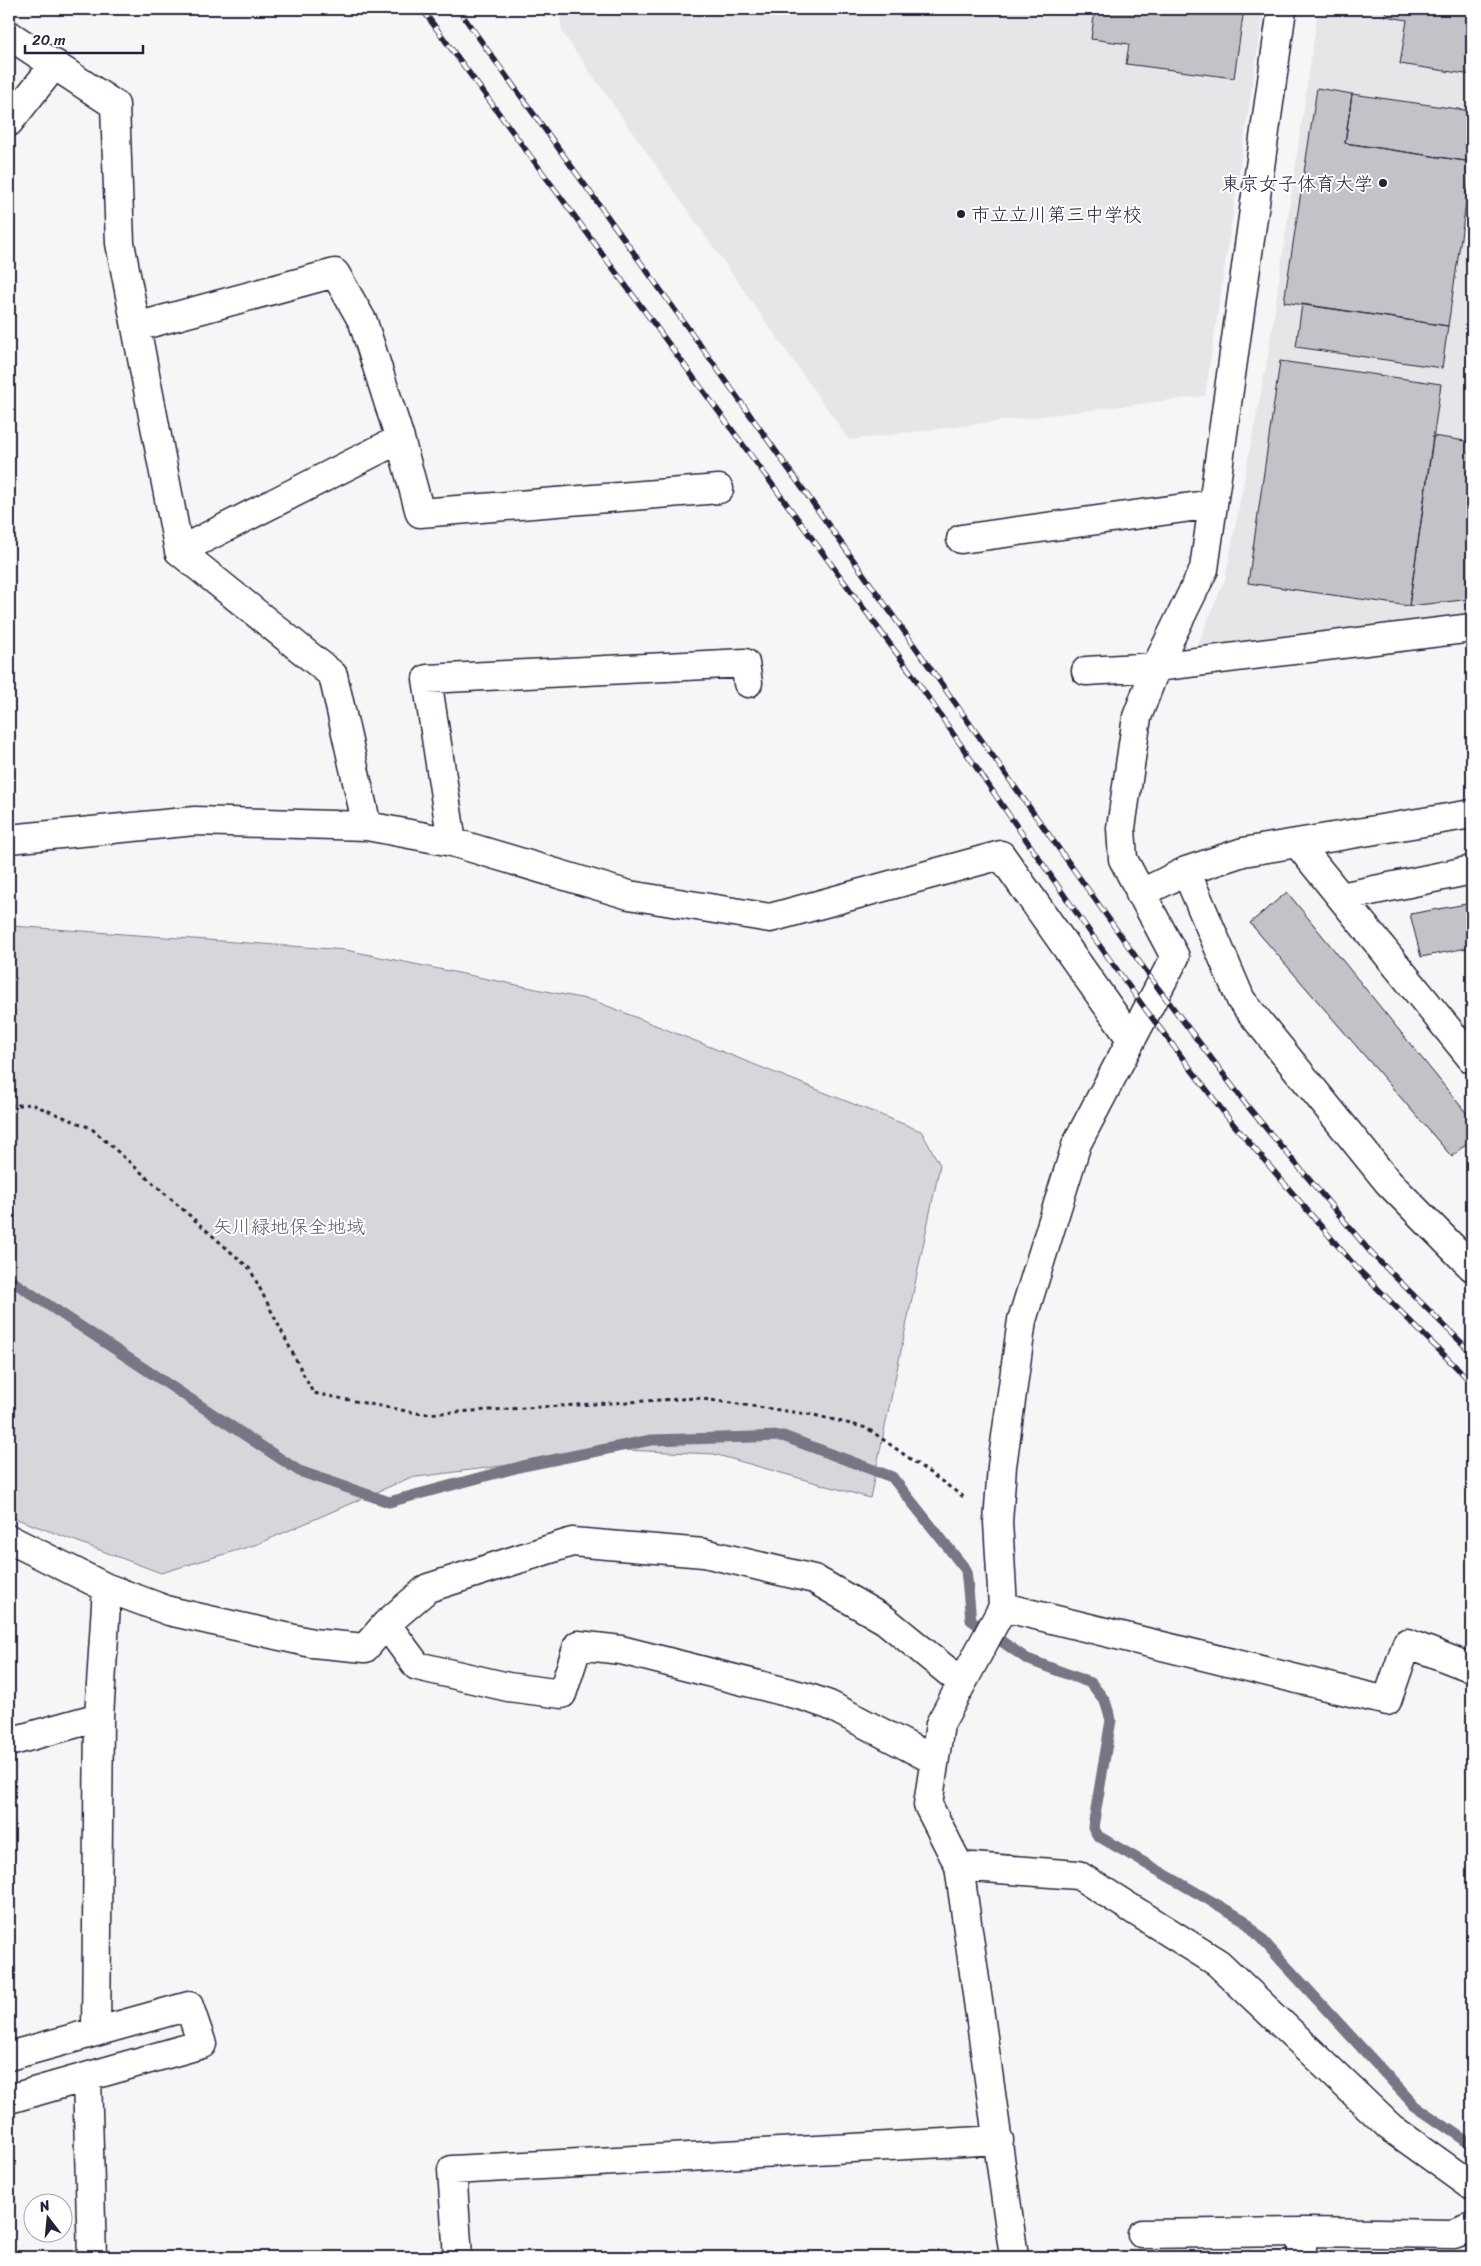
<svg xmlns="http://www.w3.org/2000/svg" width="1481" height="2266" viewBox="0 0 1481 2266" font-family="Sriracha,'Klee One',sans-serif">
<rect width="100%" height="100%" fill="#f6f6f7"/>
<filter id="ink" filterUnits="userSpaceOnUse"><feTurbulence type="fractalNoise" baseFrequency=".02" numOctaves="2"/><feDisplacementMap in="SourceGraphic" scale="10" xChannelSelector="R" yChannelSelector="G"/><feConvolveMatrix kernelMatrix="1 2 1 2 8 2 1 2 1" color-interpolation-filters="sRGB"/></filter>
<g filter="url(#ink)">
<path fill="#e6e6e9" d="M559,9H1264L1205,396L849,440L562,32Z
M1318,9H1472V617L1196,649L1225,579L1268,356Z"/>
<path fill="#d7d7db" stroke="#7c7c8b" d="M12,926L346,950L595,1001L921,1131L940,1165L870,1498L714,1454L624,1450L409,1478L258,1544L161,1573L9,1516V933Z"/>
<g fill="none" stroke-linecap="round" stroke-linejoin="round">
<path stroke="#767685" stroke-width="11" d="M9,1279L299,1471L389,1502L523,1466L651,1440L783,1436L892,1477L966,1570L971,1620L1027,1659L1091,1683L1105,1701L1111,1720L1093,1827L1098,1836L1244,1920L1415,2106L1472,2145"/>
</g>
<path fill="#c2c2c9" stroke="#22223b" d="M1095,9H1244L1234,78L1126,64L1129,44L1091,39Z
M1386,9H1472V75L1400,64L1407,20L1385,16Z
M1317,88L1352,94L1345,143L1472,162L1448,326L1284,302Z
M1352,94L1472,111V162L1345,143Z
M1302,304L1448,326L1442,368L1296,347Z
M1280,361L1441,384L1409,606L1248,583Z
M1433,436L1472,442V599L1409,606Z
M1287,892L1472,1120V1138L1452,1157L1250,923Z
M1472,903V947L1421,957L1410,914Z"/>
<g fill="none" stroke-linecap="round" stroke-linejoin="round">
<defs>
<path id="minor" d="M1282,9L1204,569L1156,667L1137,717L1121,828L1123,859L1175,957L1077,1143L1022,1320L1002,1466L998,1522L1003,1607L1387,1701L1407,1643L1472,1668
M9,35L115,105L120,243L136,327L335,273L363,322L400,439L420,513L719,489
M9,122L55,64
M136,327L179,551
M961,539L1213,504
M1086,671L1156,667L1472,628
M367,826L333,675L179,551L400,439
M9,839L195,821L367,826L452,842L629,895L770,918L1001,855L1131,1039
M452,842L427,679L745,663L748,683
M1297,843L1472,1059
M1186,871L1241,1000L1388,1182L1472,1267
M1140,894L1186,871L1243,852L1472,814
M1341,897L1472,870
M9,1539L107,1588L169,1611L312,1643L365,1648L386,1624L428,1588L572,1542L704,1553L814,1579L885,1620L961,1682
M1003,1607L940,1724L928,1805L959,1866L1078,1875L1218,1963L1390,2127L1472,2186
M386,1624L417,1666L508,1687L562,1694L578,1645L621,1650L806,1697L829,1705L934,1760
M9,1742L99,1717
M959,1866L1014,2257
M96,2032L99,1717L107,1588
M9,2056L189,2006L202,2044L9,2099
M87,2077L92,2257
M1142,2234L1302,2232L1454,2234L1472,2227
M458,2257L452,2170L999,2140
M1302,2257V2232"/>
</defs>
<use href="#minor" stroke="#22223b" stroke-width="31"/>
<path stroke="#22223b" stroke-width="3" stroke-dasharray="4 4" stroke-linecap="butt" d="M9,1106L31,1104L91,1128L250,1269L313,1393L422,1414L696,1398L814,1415L867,1428L965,1498"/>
<use href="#minor" stroke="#fff" stroke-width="28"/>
<defs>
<path id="rail" d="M422,9L912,674L1082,921L1146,1010L1229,1119L1356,1267L1472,1383
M458,9L706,353L1158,988L1249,1108L1372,1254L1472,1353"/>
</defs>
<use href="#rail" stroke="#22223b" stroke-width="5.5"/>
<use href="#rail" stroke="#fff" stroke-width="4" stroke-dasharray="11" stroke-linecap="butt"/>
</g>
</g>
<g fill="#22223b" stroke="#fff" stroke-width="2">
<circle cx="1383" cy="183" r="5"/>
<circle cx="961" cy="214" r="5"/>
</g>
<g text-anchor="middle" stroke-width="4" stroke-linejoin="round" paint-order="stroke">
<g font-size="19" fill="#22223b" stroke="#fff" text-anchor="end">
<text x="1373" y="190">東京女子体育大学</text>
<text x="971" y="221" text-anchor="start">市立立川第三中学校</text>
</g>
<g font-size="19" fill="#58586b" stroke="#fff">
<text x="289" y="1233">矢川緑地保全地域</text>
</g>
</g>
<rect width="1481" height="2266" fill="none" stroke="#fff" stroke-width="30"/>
<rect x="15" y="15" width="1451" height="2236" fill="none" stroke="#22223b" stroke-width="2" filter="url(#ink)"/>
<g transform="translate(48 2218) rotate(344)"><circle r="24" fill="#ffffff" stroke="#a7a7b1"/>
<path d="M0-4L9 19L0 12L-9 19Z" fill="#22223b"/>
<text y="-8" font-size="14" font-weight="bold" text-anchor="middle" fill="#22223b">N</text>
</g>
<path d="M25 45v8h118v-8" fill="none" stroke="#22223b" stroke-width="2.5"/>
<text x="32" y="45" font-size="15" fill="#22223b" stroke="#ffffff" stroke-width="4" paint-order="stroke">20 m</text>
</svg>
